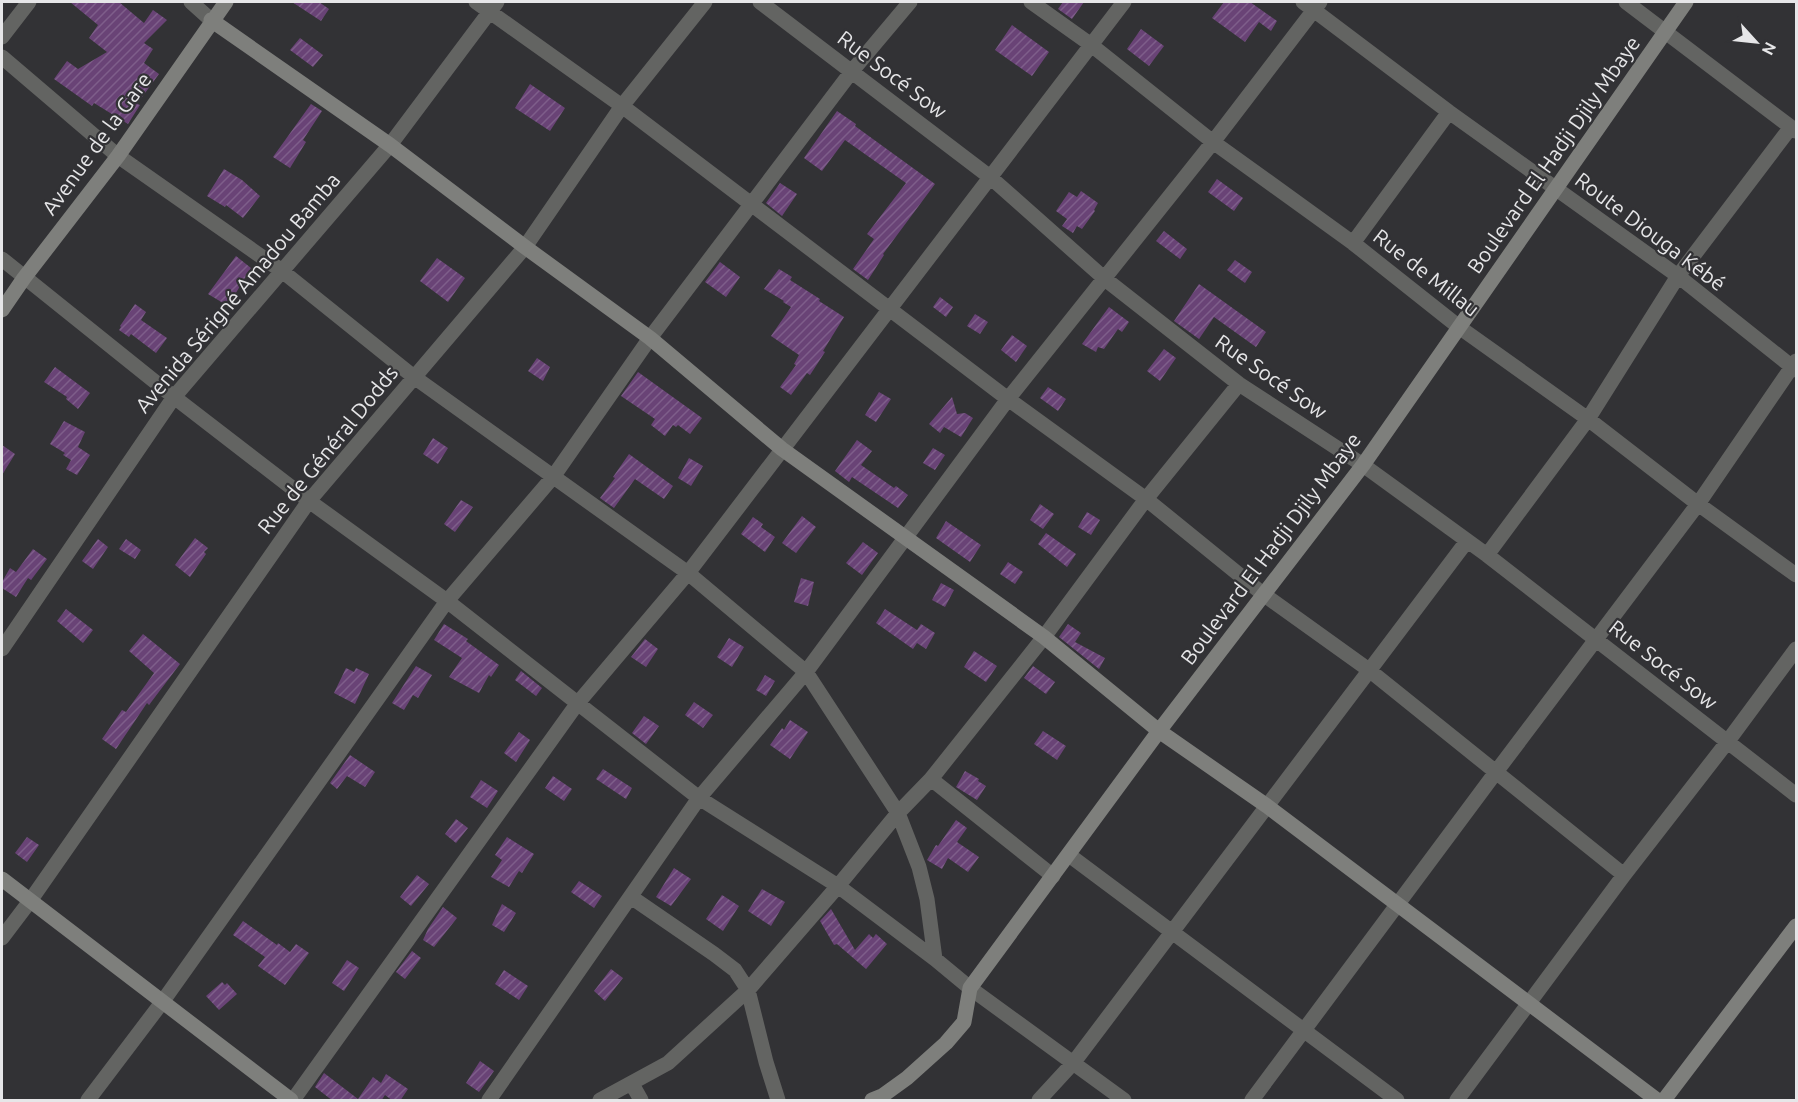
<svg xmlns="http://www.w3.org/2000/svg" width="1798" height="1102" viewBox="0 0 1798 1102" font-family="Ubuntu,sans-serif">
<defs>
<pattern id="building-hatch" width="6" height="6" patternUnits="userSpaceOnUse" patternTransform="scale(1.5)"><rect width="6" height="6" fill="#694376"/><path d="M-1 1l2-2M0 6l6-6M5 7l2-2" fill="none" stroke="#7e5e8a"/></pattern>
</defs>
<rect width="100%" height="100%" fill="#323235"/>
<path fill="url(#building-hatch)" d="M70,2H119L144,23L153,10L167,20L144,43L153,49L144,63L159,74L137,104L140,105L128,124L94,103L92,106L54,79L67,61L78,69L107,52L89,38L98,25Z
M292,2H319L329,9L321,21Z
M1063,2H1084L1072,19L1058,9Z
M1224,2H1250L1277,21L1271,31L1259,22L1245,42L1212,18Z
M1012,25L1049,52L1032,76L995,50Z
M1141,29L1164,46L1149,66L1127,49Z
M300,38L323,55L313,67L290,50Z
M530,84L565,108L550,131L515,108Z
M311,104L322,111L303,140L306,142L290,168L273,157Z
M837,111L856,124L855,126L935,184L883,254L884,255L868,280L853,269L874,239L867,234L906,183L845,140L822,171L804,158Z
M224,169L242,180L260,196L243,218L226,205L225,207L207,196Z
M1217,179L1243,198L1234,211L1208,192Z
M780,183L797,194L782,216L766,203Z
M1081,191L1098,203L1094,210L1095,211L1082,229L1077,226L1073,233L1062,226L1067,219L1056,211L1069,192L1077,197Z
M1164,231L1187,249L1180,259L1156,241Z
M236,256L251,268L228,306L208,294Z
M437,258L465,278L448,302L420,281Z
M1235,260L1252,272L1245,283L1227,270Z
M720,262L740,277L726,297L705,282Z
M779,269L792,277L790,280L820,299L819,301L844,317L823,351L825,352L810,375L807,373L791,395L780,387L796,365L794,364L799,355L771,336L791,307L783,302L784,301L764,289Z
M1199,284L1266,332L1256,347L1214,317L1199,339L1174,321Z
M940,297L953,307L946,317L933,307Z
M135,304L146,312L141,320L167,338L156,353L131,334L129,337L119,330L121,327L120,326Z
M1109,307L1129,322L1122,332L1118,329L1104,349L1098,347L1096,352L1082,344Z
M975,314L988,322L980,334L967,326Z
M1012,335L1027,346L1016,362L1001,350Z
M1164,349L1176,358L1160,381L1147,371Z
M537,358L550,367L543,381L528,371Z
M55,367L90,393L78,409L66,399L67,397L44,382Z
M638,372L702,418L690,434L678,425L676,427L673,425L665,436L651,425L655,419L621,396Z
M1048,387L1066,399L1058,411L1040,398Z
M879,392L891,399L876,422L865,415Z
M952,397L957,414L965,413L973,418L961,437L944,427L940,433L929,424Z
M64,421L85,432L78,447L90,455L77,475L66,469L71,460L63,455L65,453L50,444Z
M433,438L448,448L438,464L423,454Z
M857,440L872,451L861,465L894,488L896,486L908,495L898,508L852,477L849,482L835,471Z
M2,445L15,454L2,475Z
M933,448L945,455L935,470L923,463Z
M629,454L673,486L664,499L635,479L614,508L600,498L615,478L613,477Z
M689,458L703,466L691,486L678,478Z
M461,500L473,507L455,532L444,524Z
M1040,504L1054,514L1043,529L1030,520Z
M1087,512L1100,520L1091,535L1078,527Z
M802,516L816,527L796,553L782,543Z
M753,517L763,524L761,527L775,537L765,552L741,534Z
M946,521L981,545L970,562L936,538Z
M1046,533L1076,554L1067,567L1038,544Z
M195,538L208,548L204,552L206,554L190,577L175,565Z
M98,539L108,547L93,569L82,561Z
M126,539L141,550L135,559L119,549Z
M863,542L878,553L862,575L846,563Z
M33,549L47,559L31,580L28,578L16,597L2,588V582L10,568L16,572Z
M1008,562L1023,572L1015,584L1000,574Z
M801,578L814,582L808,606L794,602Z
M941,583L954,590L945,607L932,600Z
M66,609L93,630L83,643L57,621Z
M885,609L917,630L921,624L935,633L926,649L917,643L913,649L876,623Z
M444,624L468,639L466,641L499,665L491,677L489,675L479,693L449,677L462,658L434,640Z
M1068,624L1081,633L1075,642L1105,658L1099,669L1059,637Z
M143,634L180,664L149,705L147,703L116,749L102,739L122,710L126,712L154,673L129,651Z
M729,638L744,647L732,667L717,657Z
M645,639L658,649L646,667L631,657Z
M974,651L997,666L986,682L964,667Z
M416,666L432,675L418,698L413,695L404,710L392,703Z
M1033,666L1055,682L1046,694L1024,678Z
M346,668L354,672L356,668L369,674L355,704L334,693Z
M521,671L542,688L536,696L515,680Z
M765,675L775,681L766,696L756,690Z
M694,702L713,715L703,728L685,715Z
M644,716L659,726L646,744L632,733Z
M790,720L808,732L790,759L770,745L782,728L784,730Z
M1043,731L1066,746L1057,760L1034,744Z
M519,732L530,740L516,762L504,753Z
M350,755L375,772L365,787L347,776L337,789L330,783Z
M603,769L632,788L626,799L596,779Z
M965,771L979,779L978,781L986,786L977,800L956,787Z
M553,776L572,789L564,801L545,788Z
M481,780L498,791L487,808L470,797Z
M456,819L468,828L456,843L445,834Z
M956,820L967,828L957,842L979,857L968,872L948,858L942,869L927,860L936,845L938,846Z
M27,837L39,845L27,862L15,853Z
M507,837L534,854L522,873L519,871L509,887L491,877L502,860L495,855Z
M674,868L691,879L671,906L656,897Z
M417,875L429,884L411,906L400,897Z
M579,881L602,896L594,908L571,892Z
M762,889L785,902L771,926L748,911Z
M722,895L739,906L723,931L706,919Z
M502,904L516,913L504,932L492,925Z
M443,907L457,918L434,947L423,940L428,929Z
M831,909L855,950L869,934L873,938L876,934L887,944L866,969L837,944L834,945L820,921Z
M243,921L277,945L278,943L290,952L296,944L309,953L285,985L258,966L265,957L233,935Z
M412,951L421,958L405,979L396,972Z
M347,960L359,968L344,991L332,983Z
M611,969L623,978L605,1001L594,991Z
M504,970L528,986L519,1000L495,984Z
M222,982L225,985L227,983L237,994L219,1010L206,996Z
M480,1061L494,1071L479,1092L466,1083Z
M324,1073L358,1099L373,1077L381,1083L386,1074L408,1089L400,1101H393L385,1095L381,1101H333L315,1087Z"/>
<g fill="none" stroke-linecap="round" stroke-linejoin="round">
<path stroke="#636462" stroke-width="15" d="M191,2L211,20
M476,2L622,106L1008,399L1146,499L1263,594L1369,670L1624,875
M760,2L990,177L1105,279L1239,384L1363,465L1487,555L1796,795
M1031,2L1090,44L1213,142L1353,243L1459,327L1588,419L1698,504L1796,575
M1303,2L1449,112L1678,276L1796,370
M1626,2L1796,131
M2,37L29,2
M2,57L118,156L282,271L414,377L688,573L806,672L898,813L919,867L927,899L935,959
M1353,243L1449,112
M2,259L174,397L309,501L447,601L699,798L838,886L935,959L970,988L1124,1100
M1487,555L1588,419L1678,276L1791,127
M2,649L174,397L390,145L497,2
M931,779L1053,876
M1069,855L1397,1100
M631,897L714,954L735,970L748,990L766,1062L778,1100
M2,938L30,901L309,501L525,247L622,106L705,2
M632,1084L641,1100
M88,1100L163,1001L447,601L553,477L650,338L852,71L910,2
M293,1100L577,704L688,573L1124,2
M489,1100L699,798L806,672L1008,399L1213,142L1320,2
M600,1100L668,1063L748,990L838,886L898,813L931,779L1044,637L1146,499L1239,384
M1039,1100L1074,1062L1467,541
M1252,1100L1496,772L1698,504L1796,361
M1457,1100L1624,875L1728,741L1796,649"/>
<path stroke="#7e7f7c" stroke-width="15" d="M211,20L390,145L525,247L650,338L782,449L1044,637L1159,731L1267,806L1657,1100
M2,310L24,278L118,156L226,2
M2,879L291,1100
M872,1100L882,1096L907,1078L946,1043L964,1022L970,988L1159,731L1363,465L1686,2
M1664,1100L1796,926"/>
</g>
<g text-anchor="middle" stroke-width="4.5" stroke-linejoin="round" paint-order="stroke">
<g font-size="21" fill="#e6e6e8" stroke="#323235">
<text transform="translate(892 75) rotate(37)" y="7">Rue Socé Sow</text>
<text transform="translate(97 144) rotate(-54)" y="7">Avenue de la Gare</text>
<text transform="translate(1554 155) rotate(-55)" y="7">Boulevard El Hadji Djily Mbaye</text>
<text transform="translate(1650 232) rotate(37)" y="7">Route Diouga Kébé</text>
<text transform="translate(1426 273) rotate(38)" y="7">Rue de Millau</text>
<text transform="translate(238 293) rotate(-50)" y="7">Avenida Sérigné Amadou Bamba</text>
<text transform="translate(1271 377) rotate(35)" y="7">Rue Socé Sow</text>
<text transform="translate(328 450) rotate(-51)" y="7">Rue de Général Dodds</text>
<text transform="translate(1271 549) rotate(-53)" y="7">Boulevard El Hadji Djily Mbaye</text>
<text transform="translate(1663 665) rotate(38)" y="7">Rue Socé Sow</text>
</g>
</g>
<rect width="1798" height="1102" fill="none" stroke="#e6e6e8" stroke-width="6"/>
<g transform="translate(1756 42) rotate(117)" stroke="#323235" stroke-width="4.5" paint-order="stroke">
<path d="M0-4.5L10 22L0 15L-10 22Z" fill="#e6e6e8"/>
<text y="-9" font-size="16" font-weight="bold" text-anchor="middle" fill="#e6e6e8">N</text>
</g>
</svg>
